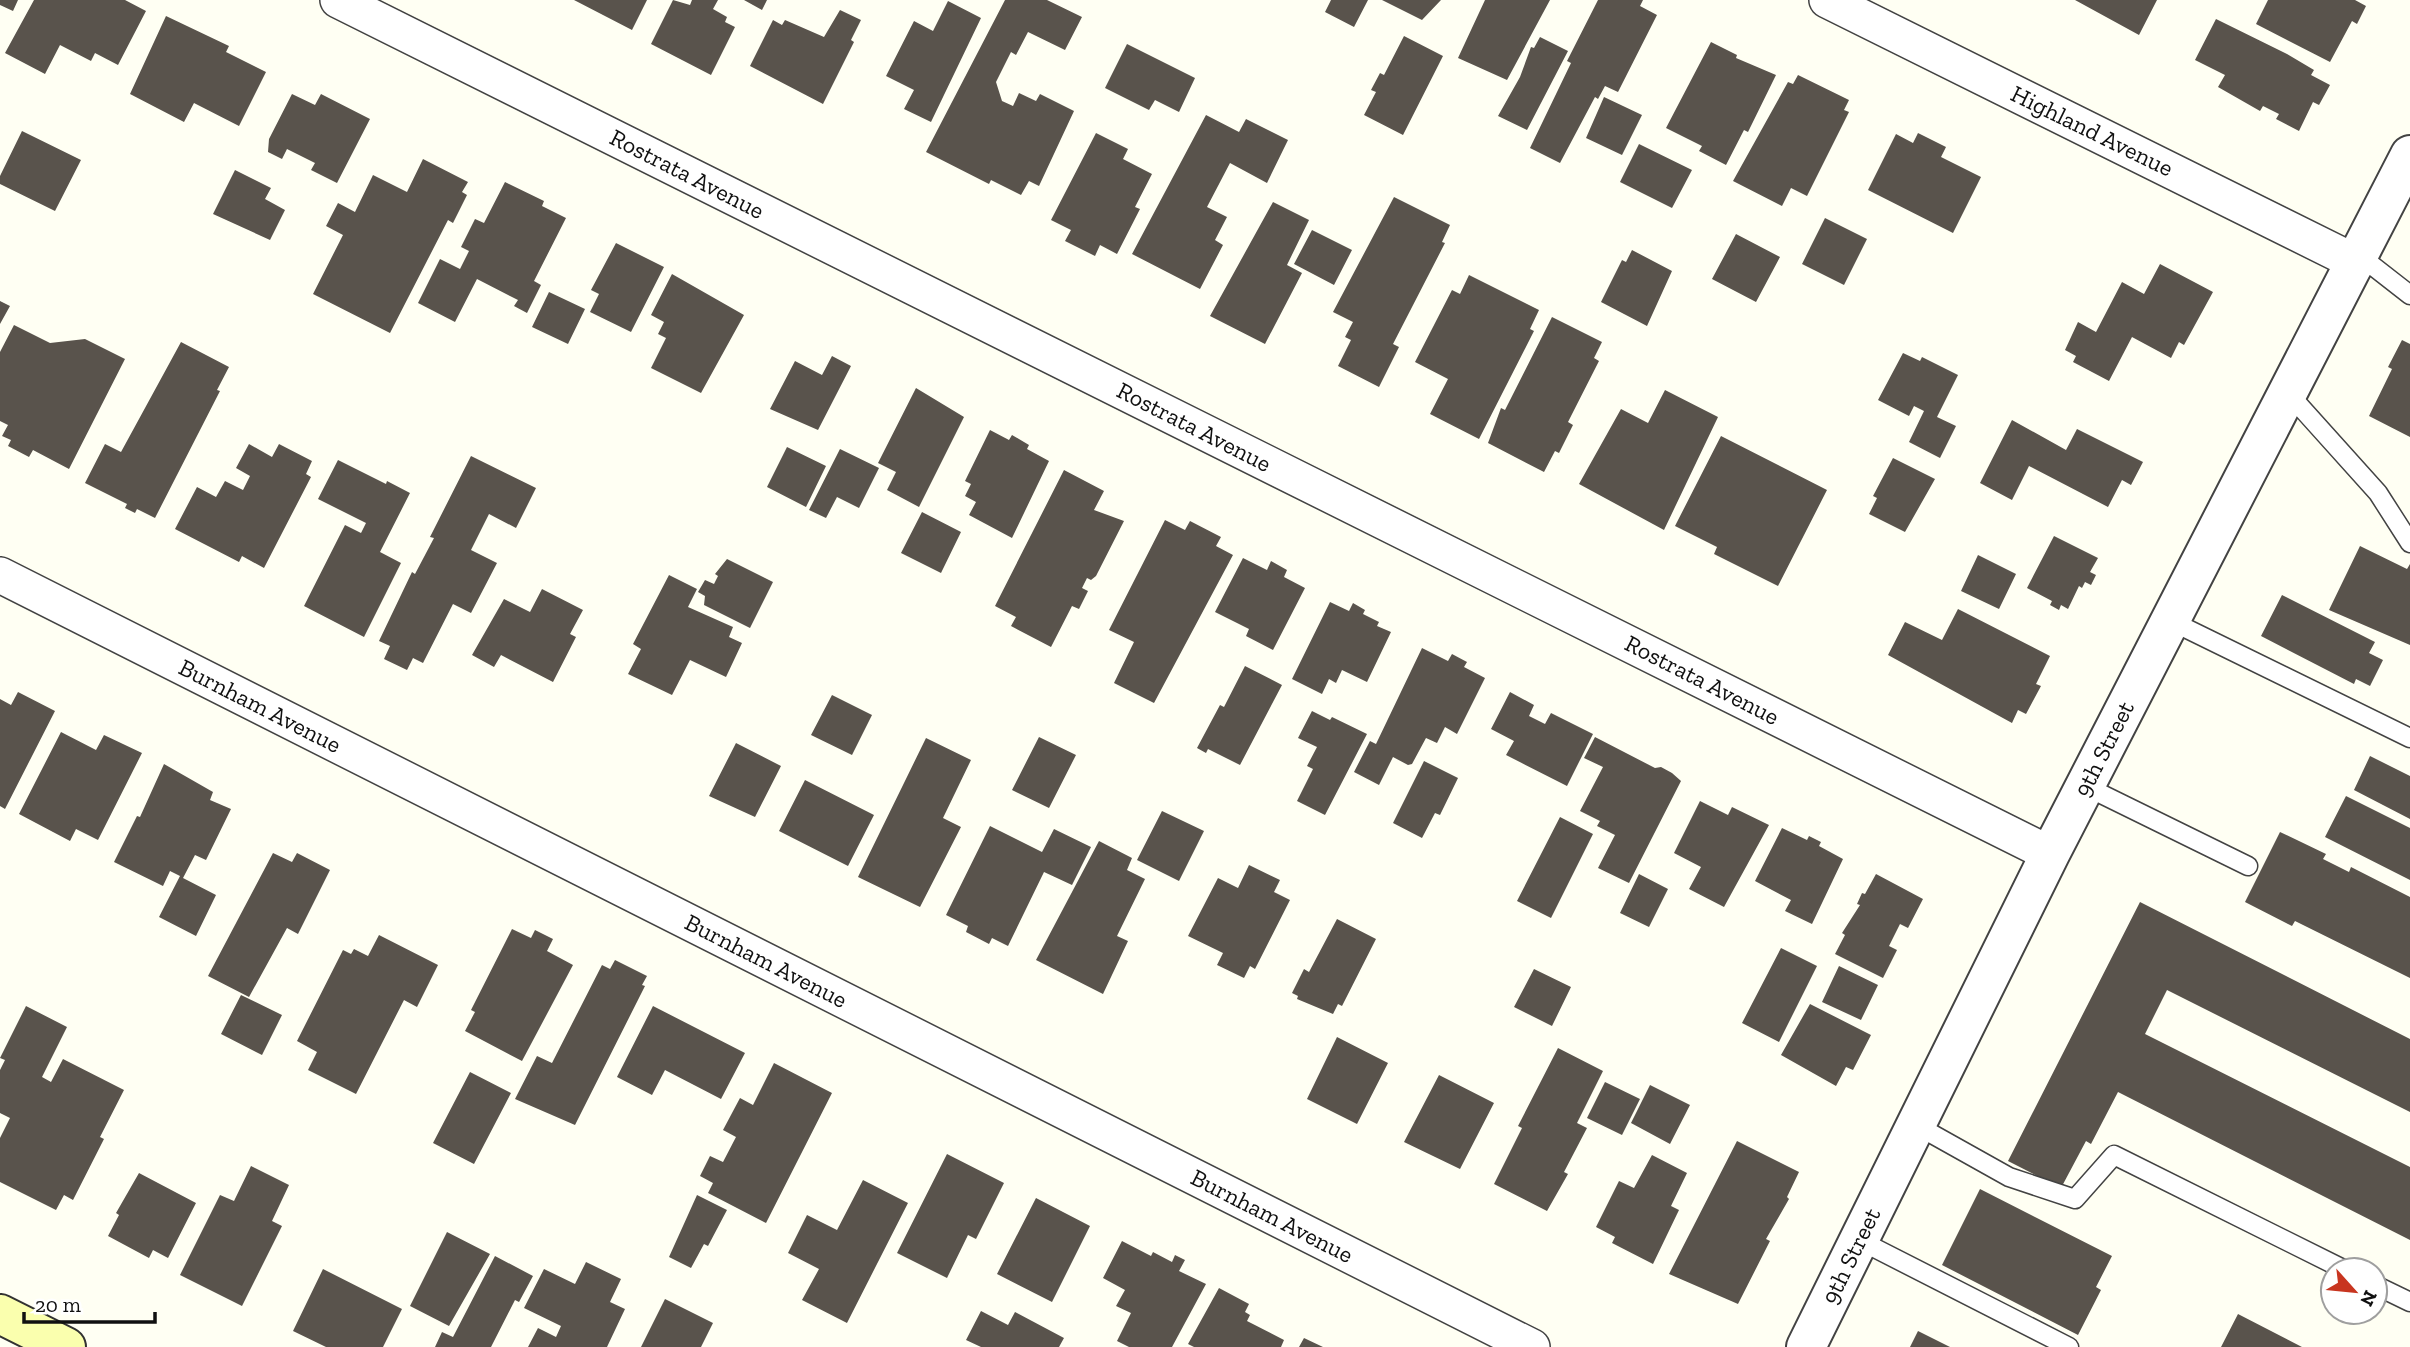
<svg xmlns="http://www.w3.org/2000/svg" width="2410" height="1347" viewBox="0 0 2410 1347" font-family="'Zilla Slab',serif">
<rect width="100%" height="100%" fill="#fffff3"/>
<path fill="#59534c" d="M0,0H18L13,11L0,5Z
M34,0H125L146,11L118,65L95,53L91,61L60,45L45,74L5,53Z
M574,0H647L632,30Z
M673,0L690,5L692,0H718L713,9L727,17L725,22L735,27L711,75L651,44Z
M744,0H767L762,10Z
M1005,0H1047L1082,17L1065,50L1028,32L1016,55L1011,52L996,82L1002,101L1013,106L1019,93L1036,101L1040,94L1074,111L1039,186L1029,181L1021,195L991,180L989,184L926,152Z
M1331,0H1368L1354,27L1325,12Z
M1382,0H1441L1422,20Z
M1485,0H1550L1507,80L1458,58Z
M1598,0H1643L1640,6L1657,15L1618,92L1605,86L1598,99L1595,97L1560,163L1530,148L1571,63L1567,61Z
M2075,0H2157L2139,35Z
M2268,0H2355L2366,6L2357,24L2352,21L2330,62L2256,24Z
M948,1L981,18L931,122L904,109L914,90L886,76L914,21L933,31Z
M840,10L861,20L851,40L854,42L823,104L750,66L773,20L782,25L785,20L824,37Z
M166,16L229,46L226,52L266,72L239,126L194,103L184,122L130,94Z
M2216,19L2287,54L2314,70L2311,75L2330,85L2319,105L2313,102L2299,131L2276,119L2279,114L2263,106L2260,111L2218,87L2225,75L2195,60Z
M1404,36L1443,56L1403,135L1364,115L1376,92L1371,90L1380,73L1384,75Z
M1540,37L1568,51L1527,130L1498,116L1520,77L1531,47L1534,48Z
M1711,42L1737,55L1736,58L1776,75L1748,132L1744,130L1726,165L1699,151L1702,146L1666,128Z
M1127,44L1195,78L1179,112L1155,100L1149,110L1105,88Z
M1798,75L1849,100L1844,110L1849,112L1807,196L1791,188L1782,206L1733,181L1788,82L1793,84Z
M292,94L315,105L321,94L370,119L337,183L311,170L315,163L287,149L282,159L268,152L269,139Z
M1604,97L1642,115L1622,155L1586,138Z
M1206,115L1239,132L1246,119L1288,140L1267,183L1230,163L1207,207L1227,217L1215,240L1223,245L1200,289L1132,254Z
M22,131L81,160L55,211L0,184V176Z
M1096,133L1128,149L1123,159L1152,174L1135,207L1140,209L1117,254L1100,245L1095,256L1065,241L1071,230L1051,220Z
M1918,133L1946,147L1941,157L1981,177L1953,233L1868,190L1896,134L1913,143Z
M1639,144L1692,170L1672,208L1620,182Z
M423,159L468,182L462,192L467,195L453,223L448,220L390,333L313,294L343,235L326,226L338,203L355,212L373,175L407,192Z
M235,170L271,188L265,199L285,210L270,240L213,214Z
M505,182L544,201L542,206L566,218L534,281L541,285L527,313L514,306L518,300L477,279L455,322L418,303L440,259L460,269L469,251L461,247L475,219L484,223Z
M1394,197L1450,225L1442,242L1445,243L1393,344L1399,347L1379,387L1338,366L1351,340L1345,337L1353,322L1333,312Z
M1273,202L1309,220L1287,265L1302,273L1265,344L1210,316Z
M1825,218L1867,239L1844,285L1802,264Z
M1312,230L1352,250L1334,285L1294,264Z
M1736,234L1780,257L1756,302L1712,279Z
M616,243L664,267L631,332L590,312L599,294L591,290Z
M1632,250L1672,271L1647,326L1601,302L1622,260L1626,262Z
M2160,264L2213,292L2184,345L2179,342L2171,358L2132,337L2109,381L2073,362L2076,356L2065,350L2078,322L2096,332L2122,282L2144,294Z
M672,274L744,315L701,393L651,368L666,338L658,334L664,322L651,315Z
M1469,275L1539,310L1530,329L1534,331L1479,439L1430,414L1448,379L1415,362L1452,290L1460,294Z
M549,292L585,309L568,344L532,327Z
M0,301L10,306L0,324Z
M1552,317L1602,342L1594,358L1599,361L1568,422L1573,425L1559,453L1555,451L1544,472L1488,443L1501,408L1505,410Z
M14,325L50,343L85,339L125,359L69,469L33,450L29,457L8,446L11,440L2,436L8,425L0,421V352Z
M2402,340L2410,344V437L2369,416L2392,369L2388,367Z
M181,342L229,367L217,390L220,391L155,518L137,509L135,513L125,508L127,504L85,483L105,444L121,452Z
M1903,353L1920,361L1922,357L1958,375L1937,417L1956,426L1940,458L1909,442L1924,411L1914,406L1909,416L1878,400Z
M832,356L851,366L818,430L770,409L795,361L822,375Z
M916,388L964,417L919,507L887,490L896,472L878,463Z
M1665,390L1718,417L1664,530L1579,484L1621,409L1648,423Z
M2012,420L2066,450L2077,429L2143,462L2131,485L2122,480L2108,507L2029,466L2012,500L1980,483Z
M990,430L1009,440L1012,435L1029,445L1027,449L1049,461L1012,538L969,515L976,502L965,496L971,484L965,481Z
M1721,436L1827,490L1778,586L1714,554L1717,547L1675,526Z
M249,444L272,457L279,444L312,461L306,474L311,477L264,568L242,556L239,562L175,529L197,487L216,497L225,481L243,490L250,476L236,468Z
M787,447L826,466L806,507L767,487Z
M840,449L879,468L859,508L837,497L826,518L809,510Z
M471,456L536,488L516,528L489,514L471,550L497,563L471,613L453,604L423,663L413,658L407,670L384,659L390,646L379,641L412,572L415,574L434,538L430,537Z
M1893,458L1935,479L1905,532L1869,514L1877,498L1873,496Z
M338,460L386,484L387,481L410,493L380,552L401,563L364,637L304,606L345,525L361,533L366,523L318,499Z
M1064,470L1104,491L1094,510L1124,521L1096,576L1091,580L1087,578L1082,588L1088,591L1079,609L1072,606L1051,647L1011,626L1016,617L995,606Z
M922,512L961,532L941,573L901,553Z
M1165,520L1185,530L1190,521L1221,537L1216,546L1233,555L1154,703L1114,683L1134,642L1109,630Z
M2054,536L2098,558L2090,572L2096,575L2091,585L2085,582L2082,588L2079,586L2068,609L2061,605L2059,610L2050,605L2052,601L2027,588Z
M2360,546L2407,569L2410,564V645L2329,610Z
M1978,555L2016,574L1999,609L1961,591Z
M1243,558L1267,570L1271,561L1287,570L1284,577L1305,588L1273,650L1246,636L1249,629L1215,612Z
M727,559L773,582L750,628L704,605L705,596L698,592L705,580L714,584L718,576L715,574Z
M669,575L697,589L688,607L733,627L729,637L742,643L726,677L690,660L672,695L628,674L641,649L633,644Z
M542,589L583,610L570,634L576,637L553,682L501,655L494,667L472,655L504,599L530,612Z
M2282,595L2375,642L2369,653L2383,660L2370,686L2356,679L2354,684L2261,636Z
M1330,602L1349,611L1353,603L1365,610L1363,614L1379,622L1377,626L1391,632L1367,682L1342,670L1336,683L1329,679L1322,694L1292,679Z
M1958,609L2050,656L2036,684L2041,686L2026,714L2018,710L2012,723L1888,655L1905,622L1942,640Z
M1422,648L1448,661L1452,654L1467,662L1464,667L1485,678L1457,734L1445,727L1437,743L1426,738L1412,764L1408,765L1393,757L1379,785L1354,772L1370,741L1376,744Z
M1245,666L1282,685L1240,765L1208,749L1206,753L1197,748L1220,705L1224,707Z
M18,692L55,711L5,809L0,806V699L11,705Z
M1510,692L1534,705L1529,716L1545,724L1551,713L1593,734L1567,786L1506,755L1514,741L1491,729Z
M832,695L872,715L852,755L811,735Z
M1312,711L1330,720L1332,717L1367,734L1325,815L1297,801L1313,769L1307,766L1317,747L1298,738Z
M61,732L96,750L104,735L142,753L98,840L76,829L70,841L19,814Z
M1039,737L1076,755L1049,808L1012,790Z
M1595,737L1655,768L1661,767L1672,773L1681,781L1629,883L1598,868L1615,835L1597,826L1600,821L1580,811L1603,767L1584,758Z
M926,738L971,760L943,818L961,827L920,907L858,877Z
M736,743L781,766L755,817L709,796Z
M2370,756L2410,776V819L2354,790Z
M1424,761L1458,778L1440,815L1435,813L1422,838L1393,823Z
M164,764L213,792L210,800L231,809L206,860L195,855L183,878L216,895L196,936L159,917L180,876L170,871L163,886L114,862L137,816L140,817Z
M805,780L874,815L848,866L779,831Z
M2346,796L2410,828V880L2325,837Z
M1700,801L1728,815L1732,807L1769,825L1724,907L1689,889L1701,867L1674,853Z
M1162,811L1204,831L1179,881L1137,860Z
M1560,817L1593,834L1551,918L1517,901Z
M990,826L1042,852L1054,829L1091,847L1072,885L1044,872L1008,946L992,938L989,944L966,932L968,926L946,915Z
M1782,828L1807,840L1809,836L1821,842L1819,846L1843,859L1812,924L1785,911L1791,900L1755,881Z
M2280,832L2326,854L2323,859L2349,872L2351,867L2410,897V978L2295,921L2292,926L2245,902Z
M1099,841L1132,858L1127,870L1145,879L1117,936L1128,941L1103,994L1036,960Z
M273,853L292,862L297,853L330,870L298,934L287,928L249,997L208,976Z
M1249,865L1280,880L1274,892L1290,900L1255,969L1250,966L1244,978L1217,965L1223,953L1188,936L1218,878L1238,888Z
M1639,874L1668,889L1649,927L1620,913Z
M1876,874L1923,899L1908,928L1900,924L1889,946L1897,950L1883,978L1835,954L1845,935L1842,933L1860,905L1857,904L1862,893L1865,894Z
M2140,902L2410,1039V1112L2167,990L2145,1034L2410,1167V1240L2118,1092L2091,1144L2086,1141L2061,1188L2008,1161Z
M1337,919L1376,939L1342,1006L1338,1004L1333,1014L1297,999L1298,996L1292,993L1304,969L1309,972Z
M512,929L531,938L535,930L553,939L547,951L573,965L522,1061L465,1031L475,1012L471,1010Z
M379,935L438,965L417,1007L404,1000L356,1094L308,1070L317,1052L297,1041L343,950L351,954L354,949L368,956Z
M1781,948L1817,966L1779,1042L1742,1023Z
M615,960L647,976L642,985L645,986L575,1125L515,1099L537,1056L552,1063L602,965L610,969Z
M1839,966L1878,985L1861,1020L1822,1002Z
M1534,969L1571,987L1552,1026L1514,1007Z
M241,995L282,1015L262,1055L221,1034Z
M1810,1004L1871,1035L1853,1070L1846,1067L1836,1086L1781,1055Z
M26,1006L67,1027L42,1077L51,1082L63,1059L124,1090L100,1137L104,1139L73,1200L64,1195L56,1210L0,1182V1138L10,1118L0,1113V1070L5,1060L0,1058Z
M653,1006L745,1053L721,1099L665,1070L652,1095L617,1077Z
M1337,1037L1388,1063L1357,1124L1307,1099Z
M1558,1048L1603,1071L1577,1123L1587,1128L1564,1172L1568,1174L1547,1211L1494,1184L1522,1128L1518,1126Z
M774,1063L832,1093L766,1223L708,1193L713,1183L700,1176L710,1156L723,1162L736,1137L723,1130L740,1098L753,1105Z
M470,1072L511,1093L474,1164L433,1143Z
M1439,1075L1494,1103L1460,1169L1404,1142Z
M1605,1082L1640,1099L1622,1135L1587,1118Z
M1650,1085L1690,1105L1670,1144L1631,1123Z
M1737,1141L1799,1172L1787,1197L1789,1199L1766,1239L1770,1241L1738,1304L1669,1274Z
M947,1154L1004,1183L976,1239L968,1235L947,1278L897,1253Z
M1652,1155L1687,1173L1671,1206L1679,1210L1653,1264L1612,1243L1615,1237L1596,1227L1619,1181L1634,1188Z
M251,1166L289,1185L272,1221L282,1226L242,1306L180,1275L220,1195L234,1201Z
M139,1173L196,1203L168,1258L153,1250L149,1258L108,1236L119,1215L116,1213Z
M863,1180L908,1203L847,1323L802,1300L819,1269L788,1253L807,1215L837,1230Z
M1980,1189L2112,1256L2096,1287L2101,1290L2078,1335L1942,1265Z
M697,1195L727,1210L708,1246L704,1244L691,1268L669,1257Z
M1036,1198L1090,1226L1052,1302L997,1274Z
M447,1232L490,1254L449,1326L410,1306Z
M1122,1241L1151,1256L1153,1252L1172,1262L1175,1255L1185,1260L1179,1271L1206,1284L1172,1347H1129L1117,1341L1131,1313L1116,1306L1125,1290L1103,1278Z
M495,1256L533,1276L519,1302L515,1300L491,1347H435L442,1332L453,1337Z
M586,1262L621,1279L610,1302L625,1309L607,1347H528L538,1328L556,1337L561,1326L524,1308L544,1269L575,1284Z
M323,1269L402,1309L383,1347H326L293,1331Z
M1219,1288L1249,1304L1245,1312L1250,1315L1247,1321L1284,1340L1281,1347H1194L1188,1344Z
M665,1299L713,1323L701,1347H641Z
M981,1311L1008,1325L1015,1312L1064,1338L1059,1347H981L966,1340Z
M2238,1314L2302,1347H2221Z
M1918,1331L1950,1347H1910Z
M1304,1338L1323,1347H1299Z"/>
<g fill="none" stroke-linecap="round" stroke-linejoin="round">
<defs>
<path id="service" d="M2360,256L2410,295
M2289,394L2378,493L2410,543
M2171,621L2410,738
M2085,786L2248,866
M1916,1125L2009,1177L2075,1199L2114,1155L2345,1270
M1859,1240L2069,1347
M2375,1285L2410,1302"/>
<path id="minor" d="M338,0L2050,854
M1827,0L2357,263
M0,575L1532,1347"/>
<path id="tertiary" d="M1806,1347L2050,854L2410,155"/>
<path id="secondary" d="M0,1314L66,1347"/>
</defs>
<use href="#service" stroke="#434343" stroke-width="21"/>
<use href="#minor" stroke="#434343" stroke-width="38"/>
<use href="#tertiary" stroke="#434343" stroke-width="42"/>
<use href="#secondary" stroke="#323232" stroke-width="42"/>
<use href="#service" stroke="#fff" stroke-width="18"/>
<use href="#minor" stroke="#fff" stroke-width="35"/>
<use href="#tertiary" stroke="#fff" stroke-width="38"/>
<use href="#secondary" stroke="#faffae" stroke-width="38"/>
</g>
<g text-anchor="middle" stroke-width="7" stroke-linejoin="round" paint-order="stroke">
<g font-size="24" fill="#101010" stroke="#fff">
<text transform="translate(2092 131) rotate(26)" y="8">Highland Avenue</text>
<text transform="translate(687 174) rotate(27)" y="8">Rostrata Avenue</text>
<text transform="translate(1194 427) rotate(27)" y="8">Rostrata Avenue</text>
<text transform="translate(1702 680) rotate(27)" y="8">Rostrata Avenue</text>
<text transform="translate(260 706) rotate(27)" y="8">Burnham Avenue</text>
<text transform="translate(2104 749) rotate(-63)" y="8">9th Street</text>
<text transform="translate(766 961) rotate(27)" y="8">Burnham Avenue</text>
<text transform="translate(1272 1216) rotate(27)" y="8">Burnham Avenue</text>
<text transform="translate(1851 1256) rotate(-64)" y="8">9th Street</text>
</g>
</g>
<g transform="translate(2354 1291) rotate(117)"><circle r="33" fill="#ffffff" stroke="#9f9f9f" stroke-width="2"/>
<path d="M0-5L12 26L0 18L-12 26Z" fill="#c83520"/>
<text y="-10" font-size="19" font-weight="bold" text-anchor="middle" fill="#101010">N</text>
</g>
<path d="M24 1312v10h131v-10" fill="none" stroke="#101010" stroke-width="3.5"/>
<text x="35" y="1312" font-size="21" fill="#101010" stroke="#ffffff" stroke-width="5" paint-order="stroke">20 m</text>
</svg>
